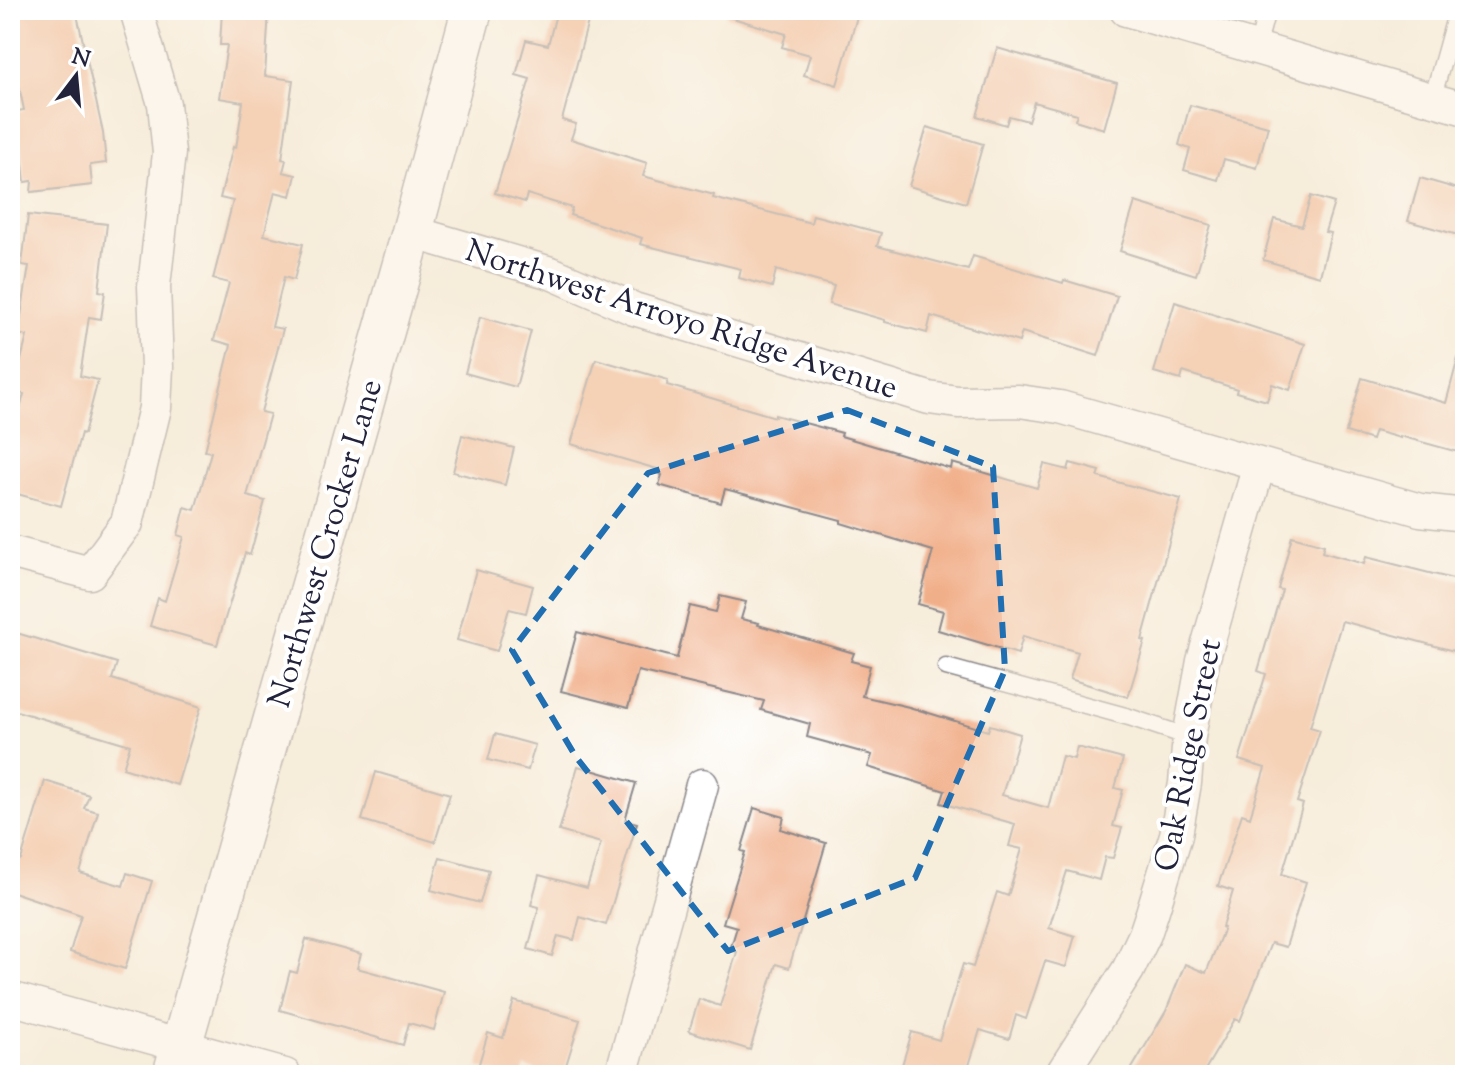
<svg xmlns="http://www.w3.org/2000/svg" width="1475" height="1085" viewBox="0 0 1475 1085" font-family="'Sorts Mill Goudy',serif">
<rect width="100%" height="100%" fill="#fff"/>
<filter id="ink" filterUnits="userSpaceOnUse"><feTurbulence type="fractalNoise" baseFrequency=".0125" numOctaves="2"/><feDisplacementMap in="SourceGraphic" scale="16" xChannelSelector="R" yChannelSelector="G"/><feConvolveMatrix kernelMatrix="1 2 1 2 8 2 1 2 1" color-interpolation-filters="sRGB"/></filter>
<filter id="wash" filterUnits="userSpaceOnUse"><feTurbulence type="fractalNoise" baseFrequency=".006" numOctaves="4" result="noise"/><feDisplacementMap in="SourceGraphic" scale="32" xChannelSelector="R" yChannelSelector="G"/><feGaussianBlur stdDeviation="1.8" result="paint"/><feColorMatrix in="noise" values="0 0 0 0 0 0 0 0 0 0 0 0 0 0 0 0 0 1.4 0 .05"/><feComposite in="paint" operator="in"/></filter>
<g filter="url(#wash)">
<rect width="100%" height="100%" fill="#f7eddb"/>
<g id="blocks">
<path fill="#f1af89" d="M10,10H76L103,133L106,163L90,165L92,185L31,192L32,181L25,182L17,111L24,110L10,42Z
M222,10H269L265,76L293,80L282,159L286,160L283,172L296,175L291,196L275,192L264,235L303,244L294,280L284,277L272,327L283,329L261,412L270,414L247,496L265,501L250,555L245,553L217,645L150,626L158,598L165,601L184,537L178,535L185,507L195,510L211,452L205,451L231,345L214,340L229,283L213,279L233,201L220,198L233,147L236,148L243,102L219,98L227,45H220Z
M557,10H591L562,120L576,124L571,139L647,163L643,176L714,195L713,198L811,223L813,215L881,233L877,246L968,270L973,256L1063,283L1064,280L1117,296L1098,356L1022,332L1019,342L931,316L927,333L885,322V320L829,304L834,286L776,270L772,287L739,278L741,269L640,244L642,238L570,215L572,208L527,194L525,202L495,193L530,79L516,75L526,40L548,45Z
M727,10H859L837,85L804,75L810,55L782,47L786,34L726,16Z
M997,48L1117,83L1104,129L1075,120L1077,114L1034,102L1028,121L1009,116L1006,125L977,116Z
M1190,105L1268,126L1257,168L1224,159L1218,180L1184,170L1190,149L1179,145Z
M927,127L983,144L966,203L909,186Z
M1420,178L1465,191V237L1408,221Z
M1311,196L1334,203L1325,232L1331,233L1320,276L1263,260L1274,219L1302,226Z
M1135,202L1211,225L1196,275L1120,251Z
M28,215L107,224L99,291L105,292L101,319L89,317L80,376L98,380L84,434L81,433L61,506L10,492V447L24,394L13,392L27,336L18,334L29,266L22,265Z
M1175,302L1305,344L1290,390L1272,384L1267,401L1236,392L1237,389L1183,372L1181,380L1154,372Z
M480,317L531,331L516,387L465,373Z
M1458,358L1465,359V454L1400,436V438L1375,431L1372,440L1346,432L1362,378L1446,403Z
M596,359L668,380L667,385L775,417V415L842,433L841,436L951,469L952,463L1037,488L1044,464L1068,470L1070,463L1100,471L1098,477L1181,499L1142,640L1145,641L1128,697L1070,679L1078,652L1023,636L1018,654L938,630L943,611L918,604L933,551L841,523V520L725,489L721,503L659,485L662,475L656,472L657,469L571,444Z
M462,435L514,448L505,485L453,472Z
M1292,536L1324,545L1322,552L1364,564L1366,557L1465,582V654L1342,621L1310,727L1320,730L1297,802L1303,804L1282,874L1306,882L1286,947L1271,943L1240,1021L1235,1019L1202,1075H1128L1166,1011L1185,964L1206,973L1224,928L1222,927L1233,891L1218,886L1242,814L1250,817L1265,768L1239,760L1266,674L1258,671L1282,590L1278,589Z
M476,570L533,586L526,613L509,609L497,651L457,640Z
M720,596L746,602L741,619L759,623L758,625L854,653L851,661L870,666L862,696L909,707L988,731L990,725L1020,734L1002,795L1048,808L1062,756L1074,759L1077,747L1123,759L1115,788L1123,790L1113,826L1122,828L1113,858L1105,857L1099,880L1067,871L1049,928L1075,936L1066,967L1045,961L1026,1019L1016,1015L1009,1039L980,1030L966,1075H899L912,1032L939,1040L963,964L973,967L997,892L1008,896L1022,849L1009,846L1015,824L941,803L945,791L868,767L872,755L807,737L810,724L761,710L764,701L638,671L628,708L561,691L577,632L677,658L690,606L716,612Z
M10,631L117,663L112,679L201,707L177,785L123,768L130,745L10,709Z
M495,734L535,745L528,770L488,760Z
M578,766L636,783L625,820L637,823L606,925L580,917L574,940L558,936L552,956L528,949L539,907L531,905L539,875L587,888L601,843L559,831Z
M376,772L450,794L435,842L362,820Z
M45,781L89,795L84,808L98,812L80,873L123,886L127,873L152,881L125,969L70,952L81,915L10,891V878L15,858L21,860Z
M754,808L784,817L781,829L826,843L789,968L776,964L750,1050L689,1031L699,999L720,1006L737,952L730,950L737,927L723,923L745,852L741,851Z
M440,857L489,870L480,903L431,890Z
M306,939L361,954L357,968L444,992L434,1030L409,1023L403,1045L280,1010L290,971L297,973Z
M514,1001L580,1020L563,1075H553L525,1067L522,1075H505L478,1067L488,1033L503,1038Z"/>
</g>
</g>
<g filter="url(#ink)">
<use href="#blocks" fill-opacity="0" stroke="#8c888b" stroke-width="2"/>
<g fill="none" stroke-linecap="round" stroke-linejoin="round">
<defs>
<path id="service" d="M1257,48L1267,10
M1432,100L1457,10
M946,667L1129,717L1189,737"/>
<path id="minor" d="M1126,10L1465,109
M412,232L551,273L634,309L929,398L958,402L1019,401L1060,407L1420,510L1465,515
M10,552L90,573L127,523L155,408L157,367L154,286L169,153L164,104L136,10
M10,998L285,1075
M621,1075L702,785
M1061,1075L1128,970L1145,934L1152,913L1176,835L1185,783L1189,737L1203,661L1259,465"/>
<path id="tertiary" d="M173,1075L412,232L472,10"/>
</defs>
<use href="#service" stroke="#8c888b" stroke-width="19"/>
<use href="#minor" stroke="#8c888b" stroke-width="35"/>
<use href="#tertiary" stroke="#8c888b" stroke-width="43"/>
<use href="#service" stroke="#fff" stroke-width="16"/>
<use href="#minor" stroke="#fff" stroke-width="32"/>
<use href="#tertiary" stroke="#fff" stroke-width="40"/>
</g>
</g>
<path d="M0 0H1475V1085H0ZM847,410L993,467L1005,670L915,878L728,951L576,757L512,650L648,473Z" fill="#f7eddb" fill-opacity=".55" fill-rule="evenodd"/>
<path fill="none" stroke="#1f6fb2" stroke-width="6" stroke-dasharray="16 10" stroke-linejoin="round" d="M847,410L993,467L1005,670L915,878L728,951L576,757L512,650L648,473Z"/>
<g text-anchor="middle" stroke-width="8" stroke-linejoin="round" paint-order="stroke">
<g font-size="32" fill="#22223b" stroke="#fff">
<text transform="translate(682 318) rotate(18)" y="11">Northwest Arroyo Ridge Avenue</text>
<text transform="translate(324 543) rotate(-74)" y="11">Northwest Crocker Lane</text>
<text transform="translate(1187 755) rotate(-79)" y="11">Oak Ridge Street</text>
</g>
</g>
<rect width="1475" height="1085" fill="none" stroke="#fff" stroke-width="40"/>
<g transform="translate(76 76) rotate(16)" stroke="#ffffff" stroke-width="6" paint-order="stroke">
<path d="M0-6L14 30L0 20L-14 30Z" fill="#22223b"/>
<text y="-12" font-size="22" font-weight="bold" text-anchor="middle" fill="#22223b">N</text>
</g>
</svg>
